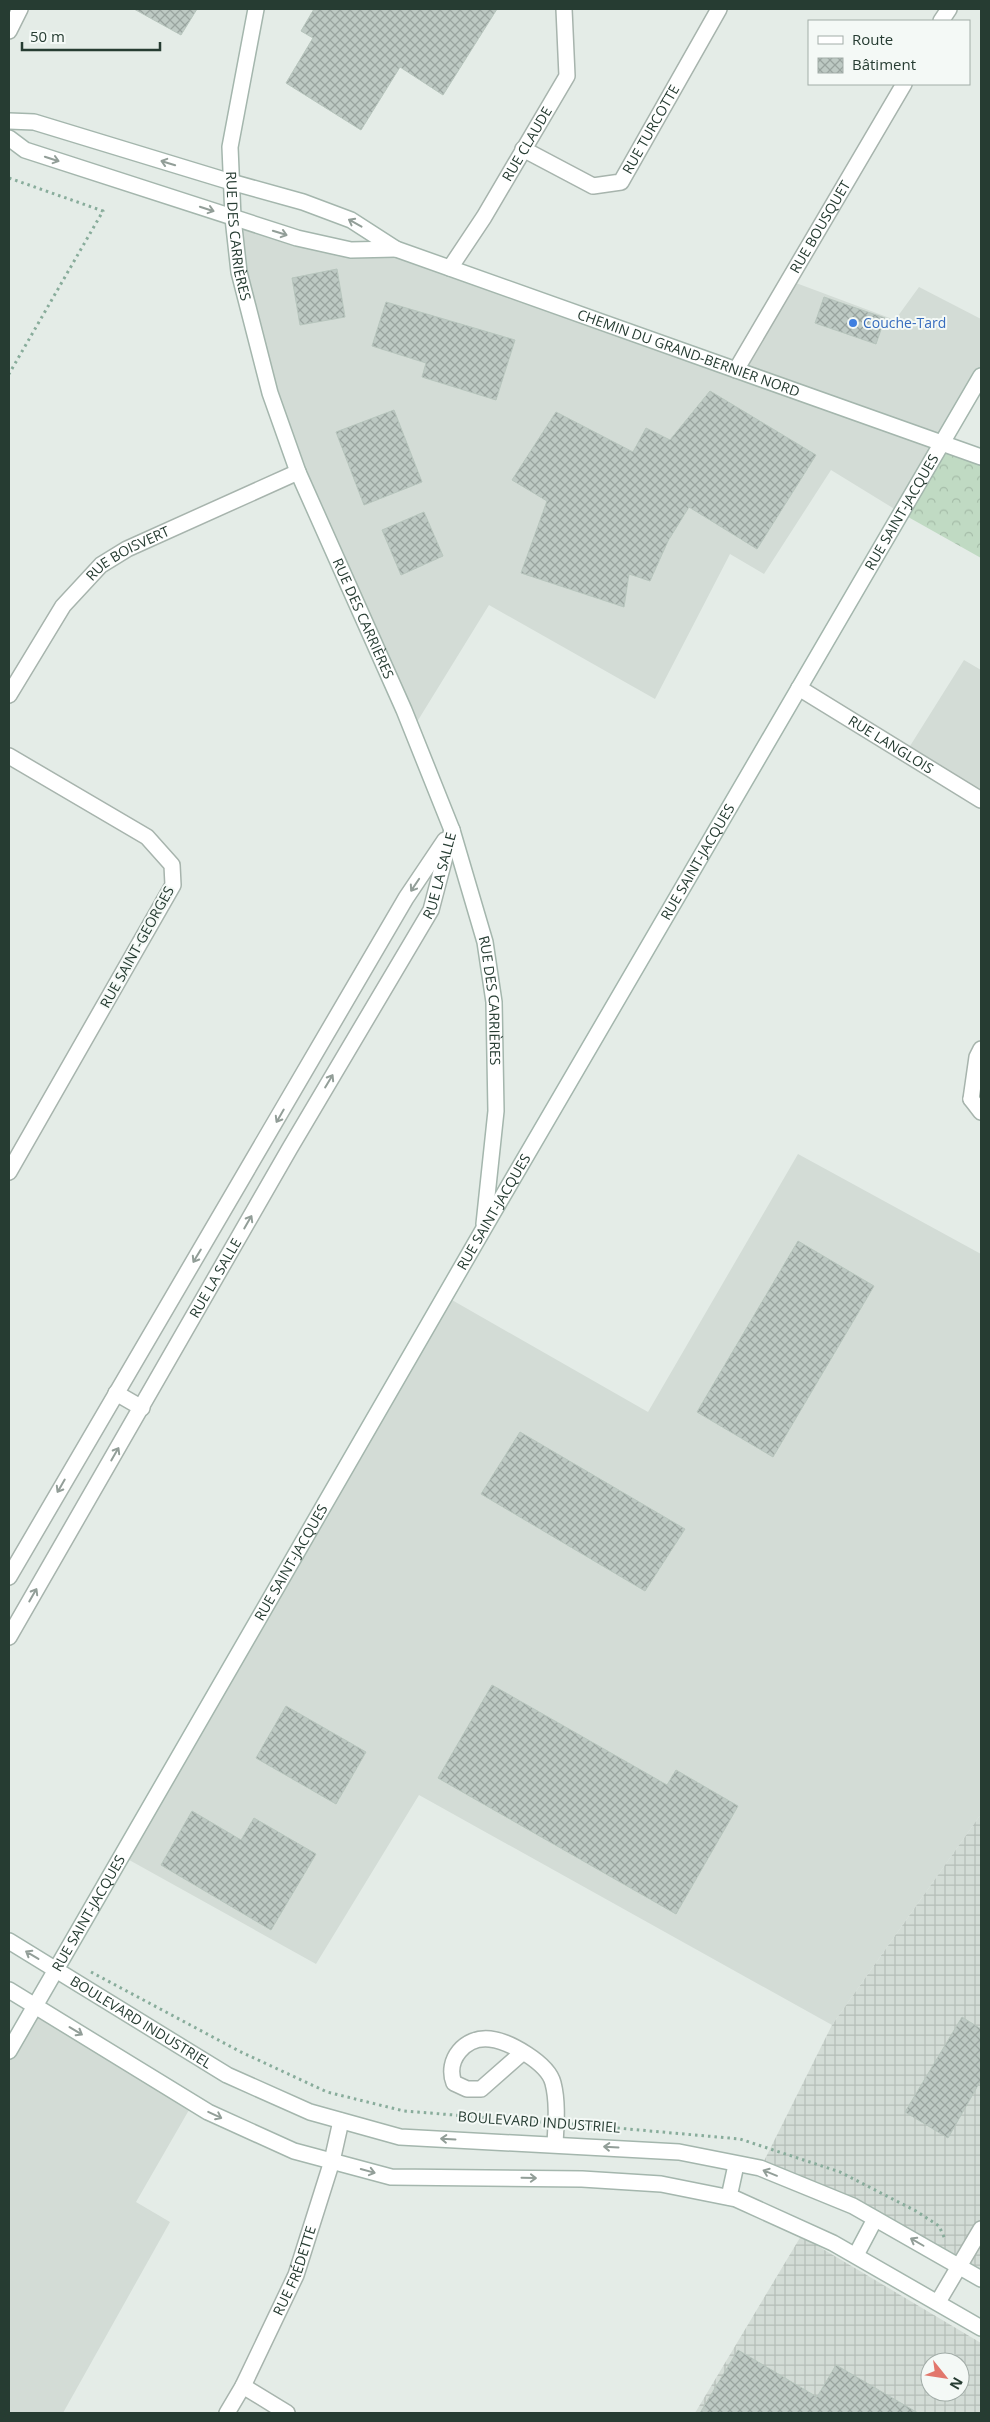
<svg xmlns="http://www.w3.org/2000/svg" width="990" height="2422" viewBox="0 0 990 2422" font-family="'Open Sans',sans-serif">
<defs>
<pattern id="industrial-grid" width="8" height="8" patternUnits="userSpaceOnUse" patternTransform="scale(1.25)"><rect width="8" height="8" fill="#d3dcd6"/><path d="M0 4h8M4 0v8" fill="none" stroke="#b5beb8"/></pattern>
<pattern id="forest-crowns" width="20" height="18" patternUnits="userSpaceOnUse" patternTransform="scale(1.25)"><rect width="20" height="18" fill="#c0dac3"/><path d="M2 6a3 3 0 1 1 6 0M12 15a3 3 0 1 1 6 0" fill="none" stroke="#a5bca8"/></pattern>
<pattern id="building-cross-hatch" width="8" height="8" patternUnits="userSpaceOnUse" patternTransform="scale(1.25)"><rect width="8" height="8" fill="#bdc9c3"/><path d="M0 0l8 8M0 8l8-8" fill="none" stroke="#99a49f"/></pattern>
</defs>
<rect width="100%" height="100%" fill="#e4ece7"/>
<path fill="#d3dcd6" d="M233,218L297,238L396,249L736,369L788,280L895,320L919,287L981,319V376L901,513L831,470L764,574L730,554L655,699L489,605L412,730L270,393Z
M964,660L981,670V800L905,754Z
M798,1154L981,1254V1814L832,2025L419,1795L316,1964L122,1856L445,1296L648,1412Z
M35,2006L193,2103L136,2202L170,2222L63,2413H9V2051Z"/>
<path fill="url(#industrial-grid)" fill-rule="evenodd" d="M981,1814V2280L959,2267L760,2169L832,2025Z
M801,2236L981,2343V2413H695ZM930,2362H960V2392H930Z"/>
<path fill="url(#forest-crowns)" d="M942,443L981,457V558L901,513Z"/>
<path fill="url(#building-cross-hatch)" stroke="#b7c5bd" d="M134,9H197L181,35Z
M314,9H497L443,95L400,67L361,130L286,83L313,38L301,31Z
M337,269L345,317L300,325L292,278Z
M824,297L885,318L876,344L815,323Z
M386,302L515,340L496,400L422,377L426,363L372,346Z
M710,391L816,455L757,549L689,507L668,541L650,581L629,574L624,607L521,573L547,501L512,480L556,412L633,452L646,428L670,440Z
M394,410L422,482L364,505L336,432Z
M424,512L443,556L401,575L382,530Z
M798,1241L874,1286L773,1457L697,1412Z
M520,1432L685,1529L645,1591L481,1494Z
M492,1685L667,1785L676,1770L738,1806L676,1914L438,1778Z
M286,1706L366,1752L336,1804L256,1758Z
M192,1811L241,1840L254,1818L316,1854L271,1930L161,1865Z
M962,2017L981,2029V2080L948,2138L905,2112Z
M738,2350L817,2397L836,2365L918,2413H700Z"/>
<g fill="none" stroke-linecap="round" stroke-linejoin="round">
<defs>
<g id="street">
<path d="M941,21L949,9"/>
<path d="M9,31L20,9"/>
<path id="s1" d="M523,149L593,186L621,182L719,9"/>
<path id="s2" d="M450,268L484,217L567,76L564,9"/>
<path id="s3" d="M736,370L904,84"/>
<path id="s4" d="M799,688L981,800"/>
<path id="s5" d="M9,695L63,606L101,565L127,549L298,472"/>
<path d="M9,756L147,837L172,865L173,885L9,1172"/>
<path d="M971,1099L977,1057L981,1049"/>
<path d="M971,1099L981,1112"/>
<path d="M116,1393L142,1408"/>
<path d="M9,1577L406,898L445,840"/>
<path id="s6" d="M9,1637L290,1148L431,910L452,830"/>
<path d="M523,2052L481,2089H467L454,2083C445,2060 465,2036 490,2039C509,2041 548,2063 553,2083C558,2102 556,2125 555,2144"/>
<path d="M938,2302L981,2229"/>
<path d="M243,2386L287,2413"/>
<path id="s7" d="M227,2413L243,2386L296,2275L332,2161L341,2121"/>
</g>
<g id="secondary">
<path id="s8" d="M256,9L230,147L233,218L239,272L270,393L298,472L404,710L452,830L485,942L494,1002L496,1111L484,1224"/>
<path id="s9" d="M9,121L34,122L231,182L303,202L351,220L396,249L981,457"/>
<path d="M9,138L25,150L297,238L351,250L396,249"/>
<path id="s10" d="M9,1941L227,2075L310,2112L400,2137L679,2152L760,2168L853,2206L981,2279"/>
<path d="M9,1990L208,2112L294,2151L391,2177L582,2179L661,2184L736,2199L833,2243L981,2328"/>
<path id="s11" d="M9,2051L483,1230L981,376"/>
<path d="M729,2197L736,2165"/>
<path d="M856,2255L875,2219"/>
</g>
</defs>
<use href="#street" stroke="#a7b4ad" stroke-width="18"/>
<use href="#secondary" stroke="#a4b6ad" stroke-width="18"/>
<path stroke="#88ac9b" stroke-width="3" stroke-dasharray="2.5 4" stroke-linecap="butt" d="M9,178L103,211L9,374
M91,1972L239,2051L327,2092L404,2111L541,2122
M572,2124L740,2139L840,2172L916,2211L939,2226L945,2239"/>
<use href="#street" stroke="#fff" stroke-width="15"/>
<use href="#secondary" stroke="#fff" stroke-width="15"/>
</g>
<defs><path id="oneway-shaft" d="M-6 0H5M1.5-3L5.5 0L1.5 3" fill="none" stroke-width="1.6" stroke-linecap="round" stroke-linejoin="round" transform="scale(1.25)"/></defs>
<g stroke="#929e98">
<use href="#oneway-shaft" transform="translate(52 159) rotate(18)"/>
<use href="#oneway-shaft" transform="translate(168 163) rotate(-163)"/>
<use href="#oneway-shaft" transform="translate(207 209) rotate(18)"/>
<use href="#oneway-shaft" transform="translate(355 223) rotate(-151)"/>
<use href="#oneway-shaft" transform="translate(280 233) rotate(17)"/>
<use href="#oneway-shaft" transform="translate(415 885) rotate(124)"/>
<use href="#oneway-shaft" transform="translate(329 1081) rotate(-59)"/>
<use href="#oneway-shaft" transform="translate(280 1116) rotate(120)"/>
<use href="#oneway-shaft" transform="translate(248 1222) rotate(-60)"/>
<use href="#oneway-shaft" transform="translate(197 1256) rotate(121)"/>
<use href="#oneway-shaft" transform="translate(115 1454) rotate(-60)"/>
<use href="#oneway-shaft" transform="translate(61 1486) rotate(120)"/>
<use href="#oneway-shaft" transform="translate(33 1595) rotate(-60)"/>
<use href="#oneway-shaft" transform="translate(32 1955) rotate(-149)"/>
<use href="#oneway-shaft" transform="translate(76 2031) rotate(31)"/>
<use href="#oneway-shaft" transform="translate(215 2115) rotate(25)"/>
<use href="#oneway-shaft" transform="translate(448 2139) rotate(-177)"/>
<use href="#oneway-shaft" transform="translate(611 2147) rotate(-177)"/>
<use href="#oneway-shaft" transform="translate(368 2171) rotate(15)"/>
<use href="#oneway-shaft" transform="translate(770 2173) rotate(-158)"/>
<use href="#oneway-shaft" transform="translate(529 2178) rotate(1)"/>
<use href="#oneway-shaft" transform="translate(917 2242) rotate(-150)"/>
</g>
<circle fill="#3f7fe0" stroke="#f4f9f6" stroke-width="2" cx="853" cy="323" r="5"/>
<g text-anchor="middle" stroke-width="4" stroke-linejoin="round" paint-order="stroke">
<g font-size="14" fill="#263c32" stroke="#f4f9f6">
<text dy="5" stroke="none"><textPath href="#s1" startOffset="168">RUE TURCOTTE</textPath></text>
<text dy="5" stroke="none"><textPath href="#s2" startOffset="146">RUE CLAUDE</textPath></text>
<text dy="5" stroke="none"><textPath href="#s3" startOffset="166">RUE BOUSQUET</textPath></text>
<text dy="5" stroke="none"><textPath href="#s8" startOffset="230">RUE DES CARRIÈRES</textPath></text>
<text dy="5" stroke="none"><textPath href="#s9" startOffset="721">CHEMIN DU GRAND-BERNIER NORD</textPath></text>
<text dy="5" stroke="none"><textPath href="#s11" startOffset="1779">RUE SAINT-JACQUES</textPath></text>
<text dy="5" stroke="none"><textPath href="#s5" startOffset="189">RUE BOISVERT</textPath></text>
<text dy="5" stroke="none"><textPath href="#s8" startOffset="635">RUE DES CARRIÈRES</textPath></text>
<text dy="5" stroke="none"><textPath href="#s4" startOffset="108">RUE LANGLOIS</textPath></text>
<text dy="5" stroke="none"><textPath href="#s11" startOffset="1374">RUE SAINT-JACQUES</textPath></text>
<text dy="5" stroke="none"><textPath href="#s6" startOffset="876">RUE LA SALLE</textPath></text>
<text transform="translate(137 947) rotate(-61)" y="5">RUE SAINT-GEORGES</text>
<text dy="5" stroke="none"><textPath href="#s8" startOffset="1040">RUE DES CARRIÈRES</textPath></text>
<text dy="5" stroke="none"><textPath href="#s11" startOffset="969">RUE SAINT-JACQUES</textPath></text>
<text dy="5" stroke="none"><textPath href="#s6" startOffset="414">RUE LA SALLE</textPath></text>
<text dy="5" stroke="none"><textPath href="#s11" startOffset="564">RUE SAINT-JACQUES</textPath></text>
<text dy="5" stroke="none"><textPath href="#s11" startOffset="159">RUE SAINT-JACQUES</textPath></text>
<text dy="5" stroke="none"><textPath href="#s10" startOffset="155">BOULEVARD INDUSTRIEL</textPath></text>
<text transform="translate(539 2122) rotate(4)" y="5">BOULEVARD INDUSTRIEL</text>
<text dy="5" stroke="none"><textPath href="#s7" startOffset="158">RUE FRÉDETTE</textPath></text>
</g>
<g font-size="14" fill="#366cbe" stroke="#f4f9f6" text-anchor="start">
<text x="863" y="328">Couche-Tard</text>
</g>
</g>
<rect width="990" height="2422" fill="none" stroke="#263c32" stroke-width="20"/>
<rect x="808" y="20" width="162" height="65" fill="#f4f9f6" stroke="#a2ada8"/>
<rect x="818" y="36" width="25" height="8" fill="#ffffff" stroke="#a2ada8"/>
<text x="852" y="45" font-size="15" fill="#263c32">Route</text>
<rect x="818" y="58" width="25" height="15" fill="url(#building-cross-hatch)" stroke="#a2ada8"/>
<text x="852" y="70" font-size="15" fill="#263c32">Bâtiment</text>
<g transform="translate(945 2377) rotate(120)"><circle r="24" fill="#f4f9f6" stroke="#a2ada8"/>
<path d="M0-4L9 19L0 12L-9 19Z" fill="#e2776c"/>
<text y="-8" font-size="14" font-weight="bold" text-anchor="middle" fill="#263c32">N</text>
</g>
<path d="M22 42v8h138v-8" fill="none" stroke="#263c32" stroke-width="2.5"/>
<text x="30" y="42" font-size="15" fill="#263c32" stroke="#f4f9f6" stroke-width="4" paint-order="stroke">50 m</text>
</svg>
